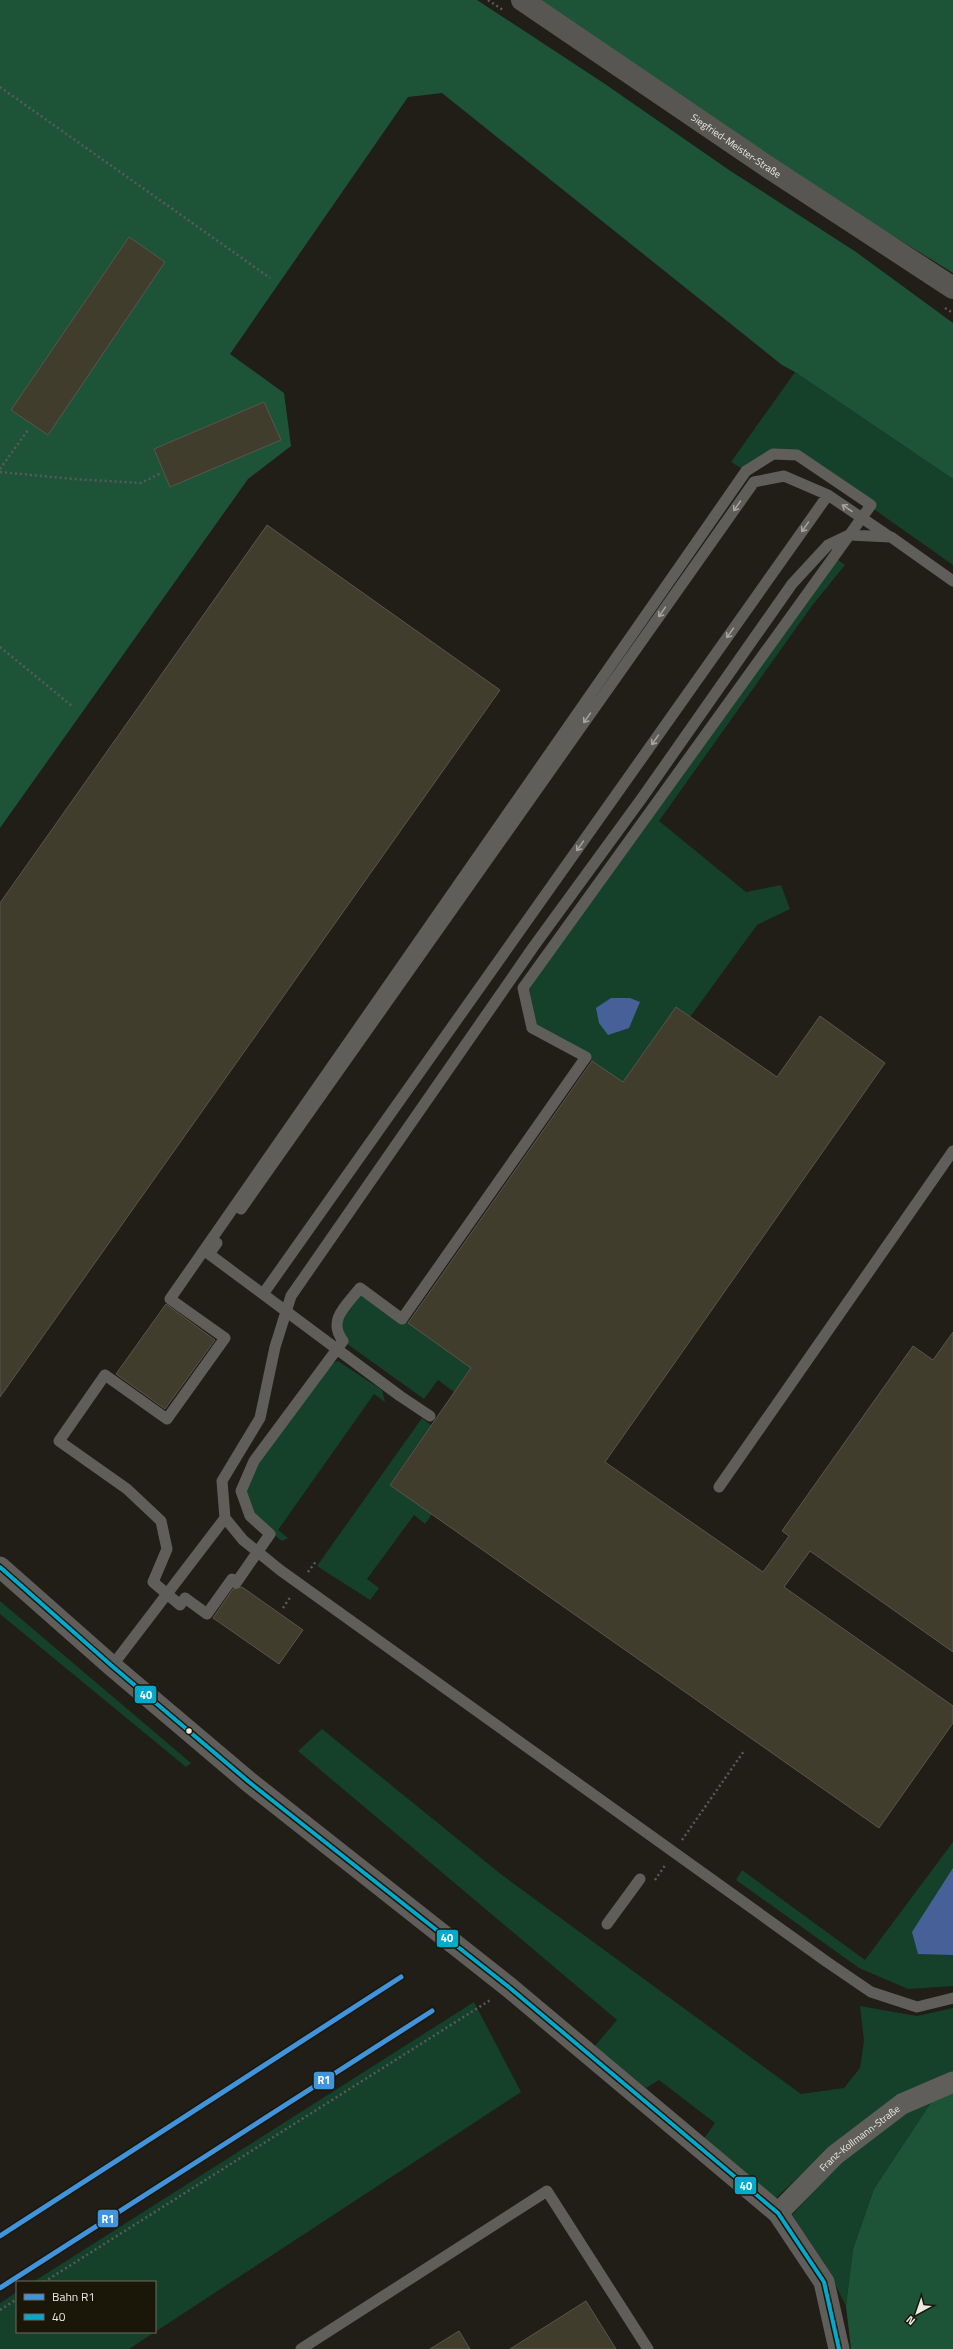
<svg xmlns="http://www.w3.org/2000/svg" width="953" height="2349" viewBox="0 0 953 2349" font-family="'Titillium Web',sans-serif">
<rect width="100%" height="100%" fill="#201e16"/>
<path fill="#15402a" d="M795,372L953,479V565L797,455L774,454L746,471L731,462Z
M834,557L845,565L811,607L659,821L746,892L781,885L790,909L757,925L690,1017L676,1007L623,1082L586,1057L532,1028L523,988Z
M360,1288L471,1368L454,1392L438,1380L424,1399L343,1341L337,1317Z
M338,1361L382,1390L385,1402L374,1394L278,1530L288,1538L282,1541L250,1516L241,1491L254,1461L326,1366Z
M422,1418L431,1425L390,1484L432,1514L425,1524L414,1515L367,1579L379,1588L370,1600L317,1566Z
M0,1601L191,1763L186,1767L0,1614Z
M322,1729L502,1875L801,2094L844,2088L860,2068L864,2041L860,2006L917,2016L953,2008V2075L829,2148L776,2198L703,2140L715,2123L659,2080L646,2088L594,2047L617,2020L298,1751Z
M953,1842V1986L908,1989L859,1968L736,1880L742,1870L865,1960Z
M474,2002L521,2092L155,2332V2282H33Z
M932,2101L874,2189L853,2249L846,2306L832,2278L792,2215L841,2161L907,2111Z
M17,2292V2332H155L129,2349H0V2303Z"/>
<path fill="#1d5438" d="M0,0H477L605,84L729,170L856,252L953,323V479L795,372L782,365L442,93L408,97L230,354L284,393L291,446L248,479L0,828Z
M538,0H953V273L763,155Z
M953,2092V2349H851L846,2306L853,2249L874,2189L932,2101Z"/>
<path fill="#476198" d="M611,998H630L640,1002L629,1028L608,1035L599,1023L596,1008Z
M953,1868V1955L918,1954L912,1932Z"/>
<path fill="#413d2d" stroke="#57564f" d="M129,237L165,262L48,435L11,410Z
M264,402L281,440L170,487L154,449Z
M267,525L500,690L0,1397V903Z
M676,1007L777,1077L820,1016L885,1063L605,1462L763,1572L789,1536L782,1531L913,1346L933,1360L953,1332V1652L810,1551L784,1587L953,1706V1723L879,1828L390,1485L471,1368L408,1323L592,1061L623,1082Z
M166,1304L215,1340L165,1409L116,1374Z
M242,1587L303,1630L279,1664L213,1618L233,1589Z
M586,2301L616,2349H510Z
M459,2331L470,2349H430Z"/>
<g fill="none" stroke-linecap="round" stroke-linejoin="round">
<path stroke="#5b5a57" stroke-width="2.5" stroke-dasharray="2 3" stroke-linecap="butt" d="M488,0L503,10
M0,87L270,278
M945,308L953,313
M0,469L28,430
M0,472L74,479L141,483L161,473
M0,647L72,706
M308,1572L317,1560
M283,1608L291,1596
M682,1840L744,1751
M655,1880L666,1864
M44,2282L492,1999
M0,2310L17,2299"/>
<path stroke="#5f5e5b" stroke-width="11" d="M773,454L797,455L871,505L523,988L532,1028L586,1057L402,1319L360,1288C346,1306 327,1320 343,1341L254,1461L241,1491L250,1516L270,1534L236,1583L232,1579L207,1614L185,1598L180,1605L153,1582L167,1549L161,1521L127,1489L59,1441L105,1375L167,1419L225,1338L170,1299L746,471Z
M953,581L891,537L849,535L828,545L792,584L642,798L534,946L291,1296L275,1347L260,1418L222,1481L225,1518L243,1540L280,1570L827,1962L871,1992L917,2007L953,1998
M241,1209L754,482L784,476L828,495L890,537
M217,1243L209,1254L400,1396L430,1416
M263,1294L828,495
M719,1487L953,1151
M112,1666L225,1518
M607,1924L640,1879
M301,2349L547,2191L648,2349"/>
<g stroke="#5f5e5b" stroke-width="21">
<path d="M0,1567L112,1666L249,1782L510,1988L778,2213L824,2282L839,2349"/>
<path id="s1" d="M778,2213L835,2155L902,2104L953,2082"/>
</g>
<path stroke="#575652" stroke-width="22" id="s2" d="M522,0L762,163L953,288"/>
<defs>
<path id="bus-1" d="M0,1567L112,1666L249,1782L510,1988L778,2213L824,2282L839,2349"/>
</defs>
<use href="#bus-1" stroke="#1a1709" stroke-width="7"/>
<use href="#bus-1" stroke="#00a9ce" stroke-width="4"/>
<defs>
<path id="rail-1" d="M0,2236L401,1977
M0,2288L432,2011"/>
</defs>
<use href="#rail-1" stroke="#1a1709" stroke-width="8"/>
<use href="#rail-1" stroke="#4094de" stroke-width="5"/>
</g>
<defs><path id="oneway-shaft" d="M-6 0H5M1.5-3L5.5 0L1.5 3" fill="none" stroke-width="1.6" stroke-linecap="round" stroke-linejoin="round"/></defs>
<g stroke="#a6a49e">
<use href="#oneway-shaft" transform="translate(737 506) rotate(125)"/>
<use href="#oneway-shaft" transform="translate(847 508) rotate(-146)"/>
<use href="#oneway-shaft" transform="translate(805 527) rotate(125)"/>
<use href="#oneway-shaft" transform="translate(662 612) rotate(125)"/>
<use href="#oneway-shaft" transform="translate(730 633) rotate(125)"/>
<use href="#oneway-shaft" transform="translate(587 718) rotate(125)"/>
<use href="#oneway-shaft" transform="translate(655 740) rotate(125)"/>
<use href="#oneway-shaft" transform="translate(580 846) rotate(125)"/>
</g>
<circle fill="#ece9e0" stroke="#1a1709" stroke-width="1.5" cx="189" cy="1731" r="3.5"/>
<g text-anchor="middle" stroke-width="3.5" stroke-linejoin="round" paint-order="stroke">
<g font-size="10" fill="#ece9e0" stroke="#1a1709">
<text dy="4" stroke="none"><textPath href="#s2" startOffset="259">Siegfried-Meister-Straße</textPath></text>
<text dy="4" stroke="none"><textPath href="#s1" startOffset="111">Franz-Kollmann-Straße</textPath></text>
</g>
</g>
<g stroke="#1a1709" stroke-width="1.5">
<rect x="134" y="1685" width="23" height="19" rx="4" fill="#00a9ce"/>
<rect x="436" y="1929" width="23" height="19" rx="4" fill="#00a9ce"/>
<rect x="313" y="2071" width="22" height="19" rx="4" fill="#4094de"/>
<rect x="734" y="2176" width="23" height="19" rx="4" fill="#00a9ce"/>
<rect x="97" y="2209" width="22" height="19" rx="4" fill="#4094de"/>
</g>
<g font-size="11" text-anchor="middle" font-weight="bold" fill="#fff">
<text x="146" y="1699">40</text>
<text x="447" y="1942">40</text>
<text x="324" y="2084">R1</text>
<text x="746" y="2190">40</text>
<text x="108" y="2223">R1</text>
</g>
<rect x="16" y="2281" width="140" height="52" fill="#1a1709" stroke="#6e6b5f"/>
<rect x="24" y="2294" width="20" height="6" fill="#4094de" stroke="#6e6b5f"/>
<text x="52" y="2301" font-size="12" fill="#ece9e0">Bahn R1</text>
<rect x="24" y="2314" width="20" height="6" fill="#00a9ce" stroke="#6e6b5f"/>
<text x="52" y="2321" font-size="12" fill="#ece9e0">40</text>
<g transform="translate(917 2313) rotate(220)" stroke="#1a1709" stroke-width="3" paint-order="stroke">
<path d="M0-3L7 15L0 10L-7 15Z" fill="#ece9e0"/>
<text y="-6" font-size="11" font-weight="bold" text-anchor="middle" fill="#ece9e0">N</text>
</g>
</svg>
